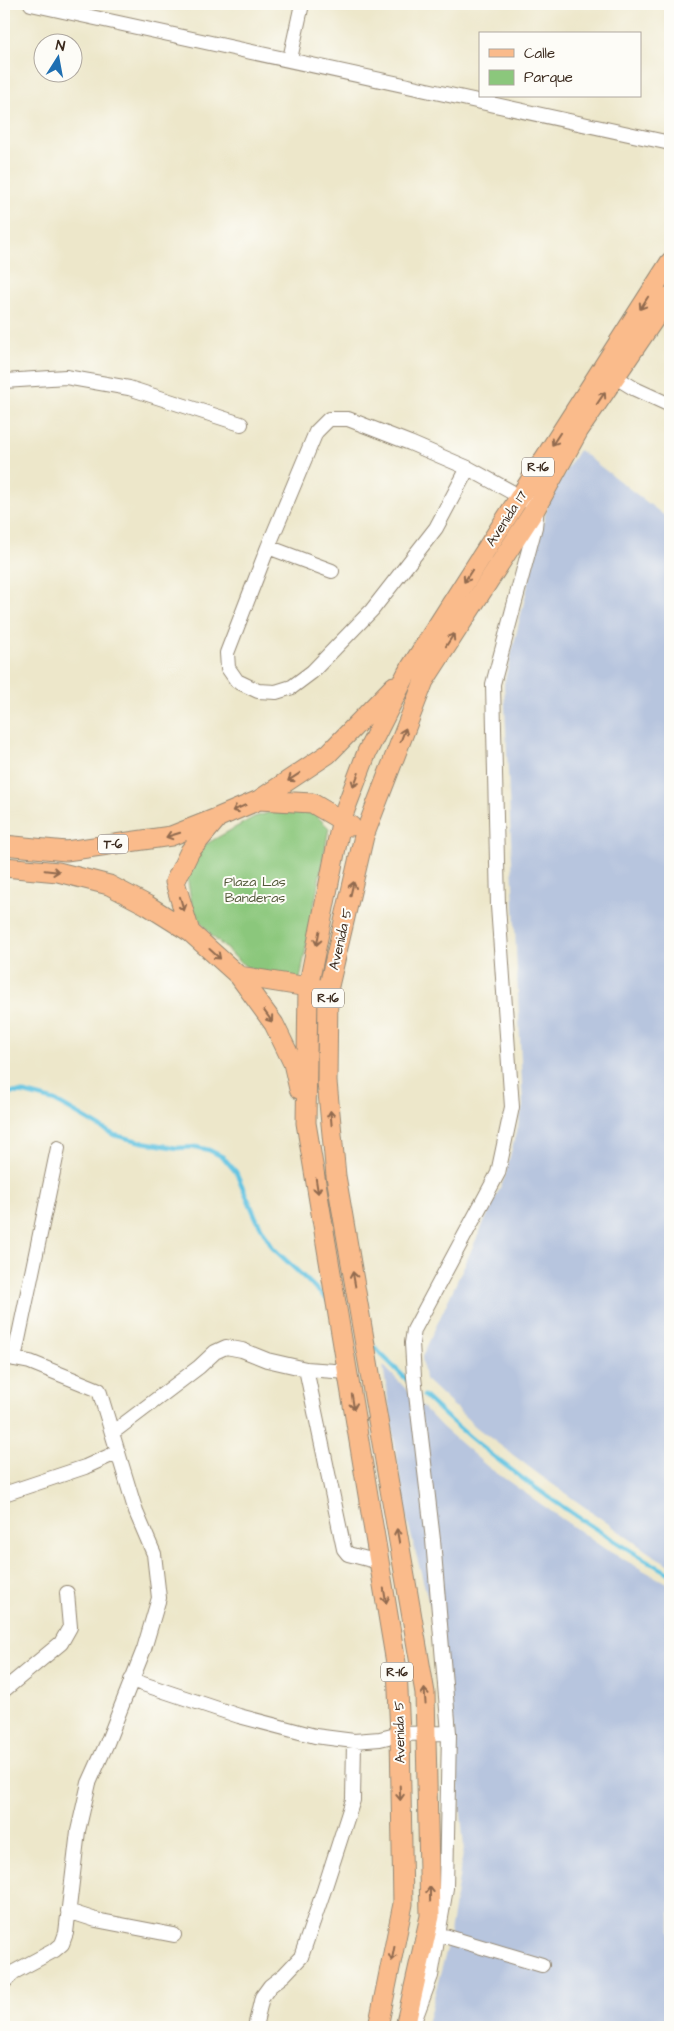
<svg xmlns="http://www.w3.org/2000/svg" width="674" height="2031" viewBox="0 0 674 2031" font-family="'Architects Daughter',sans-serif">
<rect width="100%" height="100%" fill="#fdfcf7"/>
<filter id="ink" filterUnits="userSpaceOnUse"><feTurbulence type="fractalNoise" baseFrequency=".02" numOctaves="2"/><feDisplacementMap in="SourceGraphic" scale="10" xChannelSelector="R" yChannelSelector="G"/><feConvolveMatrix kernelMatrix="1 2 1 2 8 2 1 2 1" color-interpolation-filters="sRGB"/></filter>
<filter id="wash" filterUnits="userSpaceOnUse"><feTurbulence type="fractalNoise" baseFrequency=".0096" numOctaves="4" result="noise"/><feDisplacementMap in="SourceGraphic" scale="20" xChannelSelector="R" yChannelSelector="G"/><feGaussianBlur stdDeviation="1.12" result="paint"/><feColorMatrix in="noise" values="0 0 0 0 0 0 0 0 0 0 0 0 0 0 0 0 0 1.4 0 .05"/><feComposite in="paint" operator="in"/></filter>
<g filter="url(#wash)">
<rect width="100%" height="100%" fill="#ede7ca"/>
<path fill="#b7c5de" d="M579,450L670,520V1565L651,1554L541,1476L476,1427L425,1379L422,1357L504,1179L523,1106L504,684L550,495Z
M383,1365L442,1427L488,1467L605,1549L670,1585V2027H426L448,1945L464,1847L448,1675L405,1512Z"/>
<path fill="#8bc77c" stroke="#63784d" d="M285,808L313,812L329,828L300,979L255,970L245,966L212,936L193,912L187,876L199,848L254,817Z"/>
<g fill="none" stroke-linecap="round" stroke-linejoin="round">
<path stroke="#64c4e2" stroke-width="4.5" d="M4,1092L25,1093L55,1101L114,1135L142,1142L177,1148L196,1147L209,1150L223,1157L236,1172L257,1220L273,1248L330,1302
M372,1345L408,1381
M424,1396C497,1466 583,1524 670,1574"/>
</g>
</g>
<g filter="url(#ink)">
<g fill="none" stroke-linecap="round" stroke-linejoin="round">
<defs>
<path id="minor" d="M31,4L670,143
M290,59L302,4
M609,373L635,389L670,405
M4,381L66,377L129,388L241,424
M268,547L332,571
M4,1357L30,1362L99,1390L136,1512L154,1554L159,1598L144,1649L107,1743L89,1783L78,1831L66,1933L62,1944L55,1950L14,1972L4,1982
M14,1359L58,1148
M306,1369L344,1549L348,1554L379,1562
M112,1433L199,1367L215,1352L226,1347L242,1350L267,1360L306,1369L348,1372
M4,1494L85,1467L118,1452
M131,1680L239,1716L315,1736L354,1741L380,1739L400,1734L449,1733L433,1540L414,1377L412,1343L414,1330L498,1173L512,1107L498,906L493,684L535,527L537,506L468,468L410,443L348,419H329L316,432L268,547L227,653L228,668L237,681L258,691L276,692L292,687L312,672L372,610L436,528L468,468
M4,1690L61,1643L70,1627L67,1593
M68,1911L96,1920L174,1935
M438,1934L542,1965
M255,2027L262,1997L270,1986L284,1975L301,1957L324,1890L353,1800L354,1741
M412,2027L431,1976L446,1888L449,1733"/>
<path id="major" d="M259,800L312,803L351,826
M4,845L66,851L171,836L219,817L259,800L328,754L394,686
M4,867L58,872L109,885L147,905L190,932L239,976L274,1024L293,1063L299,1089
M190,932L175,882L190,851L216,820
M239,976L320,989
M378,2027L403,1904L400,1734L397,1669L306,1123L308,988L342,818L367,752L407,673L670,262
M405,2027L430,1916L425,1693L336,1176L327,1082L328,990L364,836L424,681L537,506L579,430L670,296"/>
</defs>
<use href="#minor" stroke="#948874" stroke-width="16"/>
<use href="#major" stroke="#948874" stroke-width="21"/>
<use href="#minor" stroke="#fff" stroke-width="14"/>
<use href="#major" stroke="#fabb8b" stroke-width="19"/>
</g>
<defs><path id="oneway-shaft" d="M-6 0H5M1.5-3L5.5 0L1.5 3" fill="none" stroke-width="1.6" stroke-linecap="round" stroke-linejoin="round" transform="scale(1.25)"/></defs>
<g stroke="#916b4f">
<use href="#oneway-shaft" transform="translate(644 303) rotate(123)"/>
<use href="#oneway-shaft" transform="translate(601 398) rotate(-56)"/>
<use href="#oneway-shaft" transform="translate(556 439) rotate(123)"/>
<use href="#oneway-shaft" transform="translate(468 576) rotate(123)"/>
<use href="#oneway-shaft" transform="translate(450 640) rotate(-57)"/>
<use href="#oneway-shaft" transform="translate(403 735) rotate(-69)"/>
<use href="#oneway-shaft" transform="translate(294 777) rotate(147)"/>
<use href="#oneway-shaft" transform="translate(356 780) rotate(111)"/>
<use href="#oneway-shaft" transform="translate(239 808) rotate(156)"/>
<use href="#oneway-shaft" transform="translate(173 835) rotate(163)"/>
<use href="#oneway-shaft" transform="translate(52 871) rotate(6)"/>
<use href="#oneway-shaft" transform="translate(352 889) rotate(-77)"/>
<use href="#oneway-shaft" transform="translate(182 904) rotate(74)"/>
<use href="#oneway-shaft" transform="translate(318 938) rotate(101)"/>
<use href="#oneway-shaft" transform="translate(215 954) rotate(42)"/>
<use href="#oneway-shaft" transform="translate(268 1016) rotate(54)"/>
<use href="#oneway-shaft" transform="translate(331 1118) rotate(-95)"/>
<use href="#oneway-shaft" transform="translate(317 1186) rotate(81)"/>
<use href="#oneway-shaft" transform="translate(354 1279) rotate(-100)"/>
<use href="#oneway-shaft" transform="translate(353 1402) rotate(81)"/>
<use href="#oneway-shaft" transform="translate(398 1536) rotate(-100)"/>
<use href="#oneway-shaft" transform="translate(385 1596) rotate(81)"/>
<use href="#oneway-shaft" transform="translate(425 1696) rotate(-94)"/>
<use href="#oneway-shaft" transform="translate(400 1793) rotate(88)"/>
<use href="#oneway-shaft" transform="translate(430 1894) rotate(-91)"/>
<use href="#oneway-shaft" transform="translate(393 1954) rotate(101)"/>
</g>
</g>
<g text-anchor="middle" stroke-width="4" stroke-linejoin="round" paint-order="stroke">
<g fill="#fdfcf7" stroke="#75695f" stroke-width="1">
<rect x="522" y="457.5" width="32" height="19" rx="4"/>
<rect x="98" y="834.5" width="30" height="19" rx="4"/>
<rect x="312" y="988.5" width="32" height="19" rx="4"/>
<rect x="381" y="1662.5" width="32" height="19" rx="4"/>
</g>
<g font-size="12" font-weight="bold" fill="#3b2a1e">
<text x="538" y="471">R-16</text>
<text x="113" y="848">T-6</text>
<text x="328" y="1002">R-16</text>
<text x="397" y="1676">R-16</text>
</g>
<g font-size="14" fill="#3b2a1e" stroke="#fdfcf7">
<text transform="translate(506 518) rotate(-57)" y="5">Avenida 17</text>
<text transform="translate(340 939) rotate(-77)" y="5">Avenida 5</text>
<text transform="translate(399 1732) rotate(-91)" y="5">Avenida 5</text>
</g>
<g font-size="14" fill="#53593a" stroke="#fdfcf7">
<text x="255" y="886">Plaza Las<tspan x="255" dy="16">Banderas</tspan></text>
</g>
</g>
<rect width="674" height="2031" fill="none" stroke="#fdfcf7" stroke-width="20"/>
<rect x="479" y="32" width="162" height="65" fill="#fdfcf7" stroke="#afa8a0"/>
<rect x="489" y="49" width="25" height="8" fill="#fabb8b" stroke="#afa8a0"/>
<text x="524" y="58" font-size="15" fill="#3b2a1e">Calle</text>
<rect x="489" y="70" width="25" height="15" fill="#8bc77c" stroke="#afa8a0"/>
<text x="524" y="82" font-size="15" fill="#3b2a1e">Parque</text>
<g transform="translate(58 58) rotate(11)"><circle r="24" fill="#fdfcf7" stroke="#afa8a0"/>
<path d="M0-4L9 19L0 12L-9 19Z" fill="#1f6fb2"/>
<text y="-8" font-size="14" font-weight="bold" text-anchor="middle" fill="#3b2a1e">N</text>
</g>
</svg>
